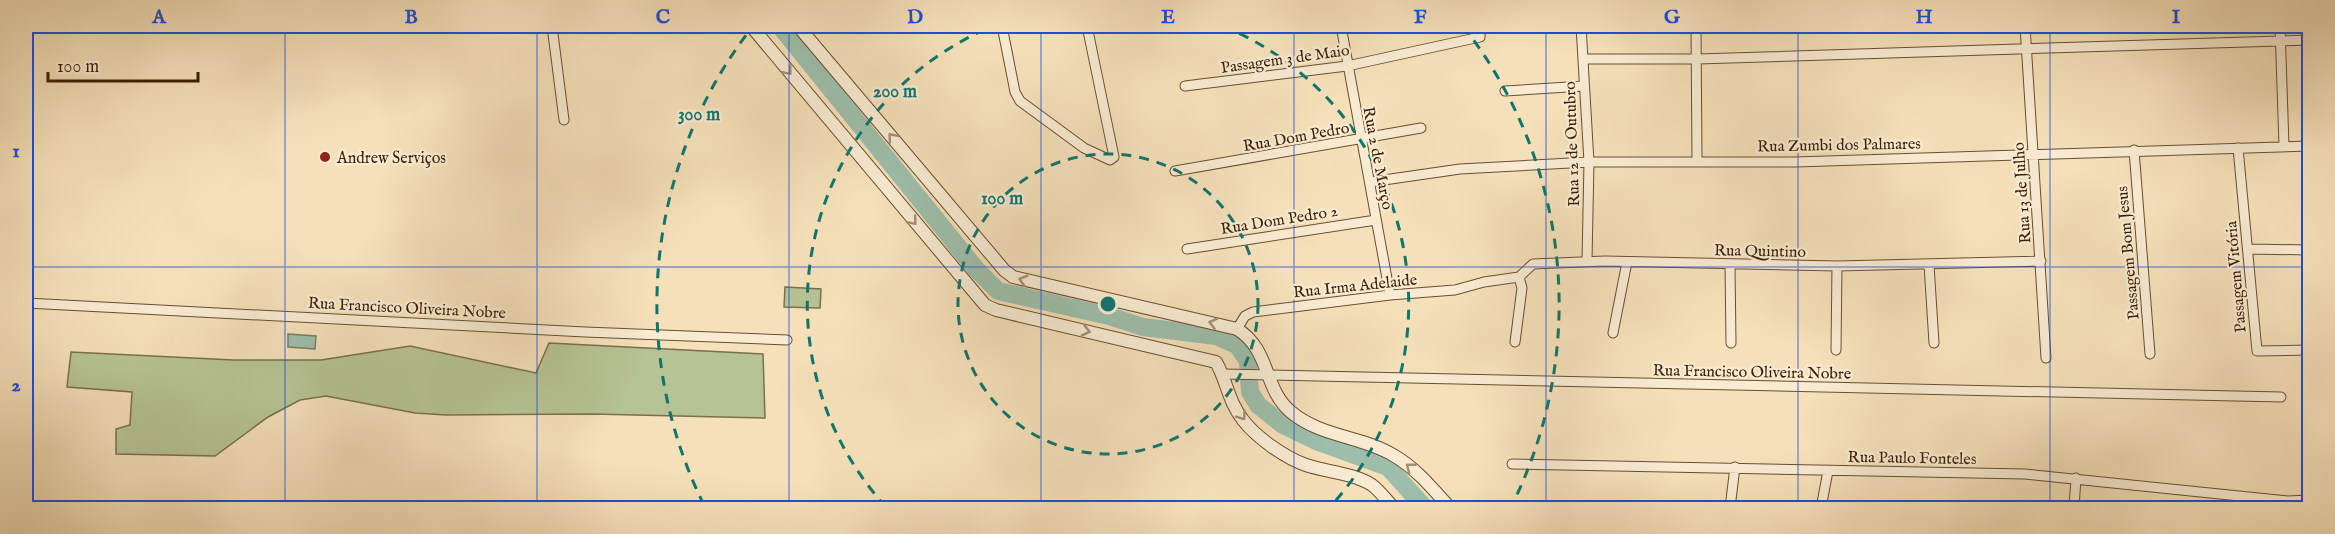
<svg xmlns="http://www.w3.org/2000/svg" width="2335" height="534" viewBox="0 0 2335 534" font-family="'IM FELL English',serif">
<rect width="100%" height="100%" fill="#f5e0b9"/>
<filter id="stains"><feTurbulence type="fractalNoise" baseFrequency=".00333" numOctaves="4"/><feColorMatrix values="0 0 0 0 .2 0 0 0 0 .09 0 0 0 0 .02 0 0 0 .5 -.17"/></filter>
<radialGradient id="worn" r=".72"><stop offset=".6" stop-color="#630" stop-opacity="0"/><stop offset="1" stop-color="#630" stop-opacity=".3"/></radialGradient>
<path fill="#b6c394" stroke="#79704c" stroke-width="1.5" d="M785,287L821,289L820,308L784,307Z
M549,343L763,354L765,418L592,414L446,415L415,413L326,396L300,400L268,417L215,456L116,454V429L130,425L132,392L67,387L71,352L234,360H321L410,346L536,373Z"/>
<path fill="#9dbeab" stroke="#767e68" stroke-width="1.5" d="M288,334L316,336L315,349L288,347Z"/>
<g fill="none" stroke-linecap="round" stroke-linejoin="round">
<path stroke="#9dbeab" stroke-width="18" d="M780,26L976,269L998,291L1109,316L1143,327L1216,336L1237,345L1248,361L1250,392L1258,405L1283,425L1316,441L1388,467L1425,508"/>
<defs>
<path id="minor" d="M552,26L564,120
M1002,26L1015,92L1020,101L1084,148L1110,160L1114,157L1087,26
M1341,26L1390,295
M1581,26L1589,162L1587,261
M1696,26L1697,161
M2025,26L2046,358
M2280,26L2284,146
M1584,59H1697L2310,40
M1185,86L1347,66L1480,37V32L1487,26
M1505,91L1584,86
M2238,148L2257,351L2310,350
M2134,150L2150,354
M1175,171L1421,128
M1370,182L1460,169L1589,162H1795L2310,146
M1187,249L1376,220
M2248,249L2310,250
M1730,265L1731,343
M1929,265L1934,343
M26,303L585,332L787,340
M1237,329L1245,316L1253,312L1390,295L1455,290L1484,282L1519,277L1533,264L1605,261L1837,266L2041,261
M1613,333L1627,262
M1515,342L1522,288L1519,277
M1836,350L1837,266
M1223,374L2281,397
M1512,464L2025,474L2288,501L2310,500
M1730,508L1735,467
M1821,508L1828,471
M2074,508L2076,478"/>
<path id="tertiary" d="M751,26L985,305L996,310L1216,362C1227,381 1228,401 1243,420C1256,437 1285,458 1306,465C1327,472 1353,473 1372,485C1380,491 1387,501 1394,508
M798,26L1004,270L1013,277L1237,329C1271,350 1263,389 1291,412C1321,437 1361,436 1393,455C1416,468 1433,489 1450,508"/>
</defs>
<use href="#minor" stroke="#6a4e31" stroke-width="11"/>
<use href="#tertiary" stroke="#6a4e31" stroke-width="14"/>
<use href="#minor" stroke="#f8ebd2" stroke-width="9"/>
<use href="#tertiary" stroke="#f8ebd2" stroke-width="12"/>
</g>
<defs><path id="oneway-chevron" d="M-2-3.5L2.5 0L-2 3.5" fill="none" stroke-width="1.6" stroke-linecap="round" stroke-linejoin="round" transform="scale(1.5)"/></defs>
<g stroke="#a38f75">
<use href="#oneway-chevron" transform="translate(788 71) rotate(50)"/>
<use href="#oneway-chevron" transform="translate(892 137) rotate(-130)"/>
<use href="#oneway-chevron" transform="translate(913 221) rotate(50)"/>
<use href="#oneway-chevron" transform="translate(1023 280) rotate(-164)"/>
<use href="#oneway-chevron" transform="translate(1213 323) rotate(-166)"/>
<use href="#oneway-chevron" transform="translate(1086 331) rotate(13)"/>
<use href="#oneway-chevron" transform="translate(1242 416) rotate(54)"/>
<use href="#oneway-chevron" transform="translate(1410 467) rotate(-142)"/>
</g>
<path fill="none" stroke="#1d4ed8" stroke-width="1.5" stroke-opacity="0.55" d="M285,26V508M537,26V508M789,26V508M1041,26V508M1294,26V508M1546,26V508M1798,26V508M2050,26V508M26,267H2310"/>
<g fill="none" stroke="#0f766e" stroke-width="3" stroke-dasharray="10 8">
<circle cx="1108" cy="304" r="150"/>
<path d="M886 507A301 301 0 0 1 993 26M1223 26A301 301 0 0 1 1330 507"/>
<path d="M704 505A451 451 0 0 1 753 26M1463 26A451 451 0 0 1 1512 505"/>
</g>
<circle fill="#8f2418" stroke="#f8ebd2" stroke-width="2" cx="325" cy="157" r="6"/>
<g text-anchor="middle" stroke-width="4.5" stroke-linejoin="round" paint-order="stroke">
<g font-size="16" fill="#3c1e04" stroke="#f8ebd2">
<text transform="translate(1285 58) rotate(-8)" y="6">Passagem 3 de Maio</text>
<text transform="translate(1296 136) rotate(-10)" y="6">Rua Dom Pedro</text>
<text transform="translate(1571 144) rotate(-92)" y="6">Rua 12 de Outubro</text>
<text transform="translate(1839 144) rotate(-1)" y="6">Rua Zumbi dos Palmares</text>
<text transform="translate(1379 158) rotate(79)" y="6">Rua 2 de Março</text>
<text transform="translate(2021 193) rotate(-94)" y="6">Rua 13 de Julho</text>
<text transform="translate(1279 219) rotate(-9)" y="6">Rua Dom Pedro 2</text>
<text transform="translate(1760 250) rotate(1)" y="6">Rua Quintino</text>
<text transform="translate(2127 253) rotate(-95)" y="6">Passagem Bom Jesus</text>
<text transform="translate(2235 277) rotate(-95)" y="6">Passagem Vitória</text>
<text transform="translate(1355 285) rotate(-6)" y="6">Rua Irma Adelaide</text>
<text transform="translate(407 307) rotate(3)" y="6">Rua Francisco Oliveira Nobre</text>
<text transform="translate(1752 371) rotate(1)" y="6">Rua Francisco Oliveira Nobre</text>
<text transform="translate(1912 457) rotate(1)" y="6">Rua Paulo Fonteles</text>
</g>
<g font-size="16" fill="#3c1e04" stroke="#f8ebd2" text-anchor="start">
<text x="337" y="163">Andrew Serviços</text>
</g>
</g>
<circle cx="1108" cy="304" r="9" fill="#0f766e" stroke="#f8ebd2" stroke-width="3"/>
<g font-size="18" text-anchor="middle" font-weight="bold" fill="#0f766e" stroke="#f8ebd2" stroke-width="4.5" stroke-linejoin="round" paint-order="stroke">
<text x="895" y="97">200 m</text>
<text x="699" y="120">300 m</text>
<text x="1002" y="204">100 m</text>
</g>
<rect width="2335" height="534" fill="none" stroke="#f5e0b9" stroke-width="66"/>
<path d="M48 72v9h150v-9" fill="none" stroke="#3c1e04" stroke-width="3"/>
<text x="57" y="72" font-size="18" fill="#3c1e04" stroke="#f8ebd2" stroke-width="4.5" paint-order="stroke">100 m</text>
<rect x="33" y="33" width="2269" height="468" fill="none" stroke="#1d4ed8" stroke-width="2"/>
<g font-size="20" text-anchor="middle" font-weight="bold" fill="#1d4ed8">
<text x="159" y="23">A</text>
<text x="411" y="23">B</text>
<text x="663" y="23">C</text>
<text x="915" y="23">D</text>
<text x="1168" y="23">E</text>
<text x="1420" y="23">F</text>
<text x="1672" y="23">G</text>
<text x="1924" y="23">H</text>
<text x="2176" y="23">I</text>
<text x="16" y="157">1</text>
<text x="16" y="391">2</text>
</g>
<rect width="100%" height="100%" filter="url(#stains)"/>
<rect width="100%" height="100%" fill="url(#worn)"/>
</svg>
